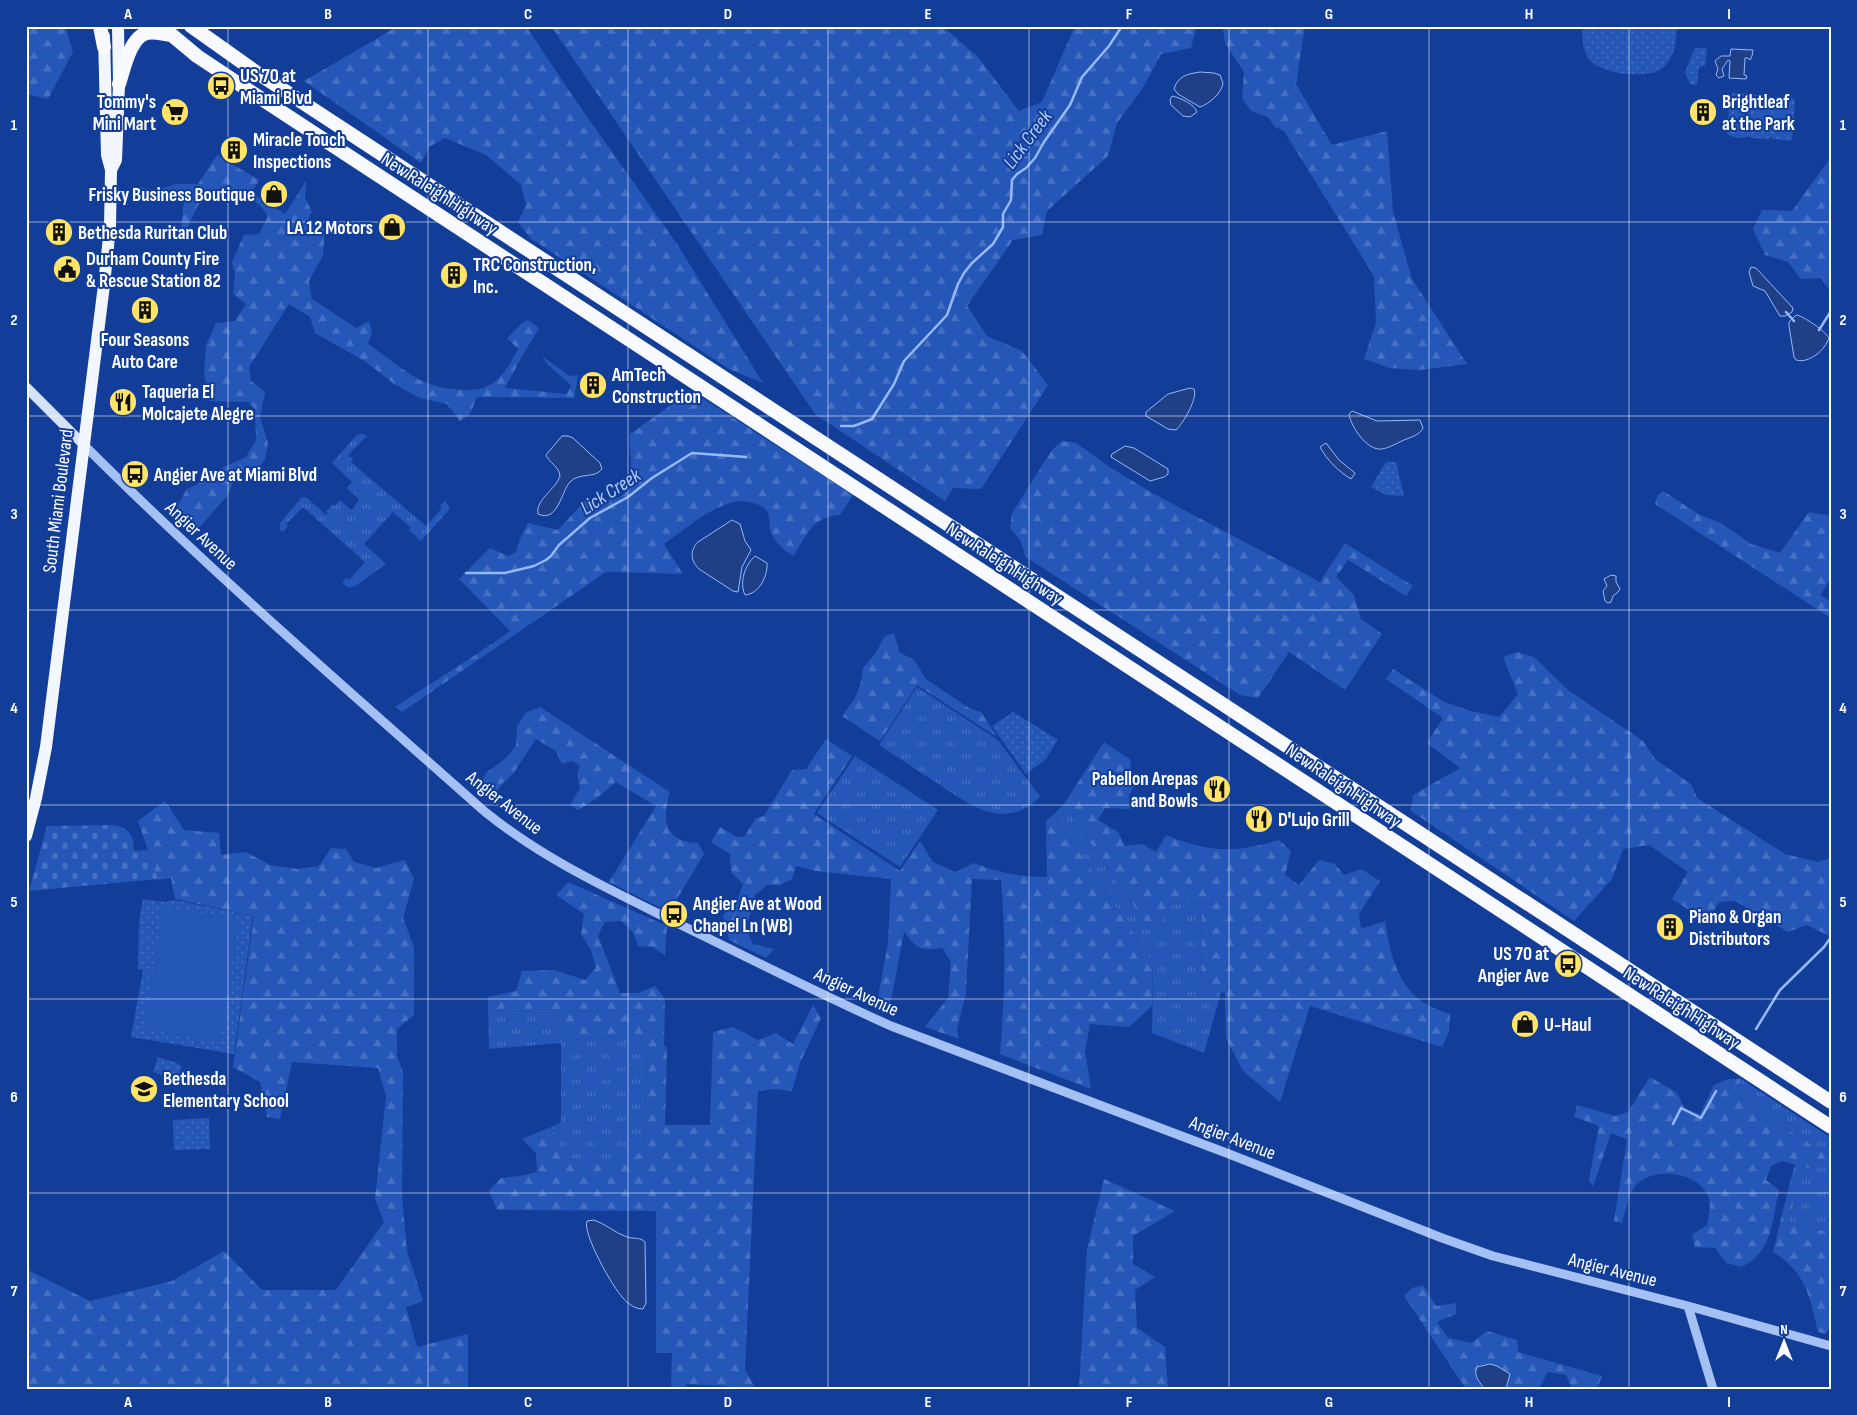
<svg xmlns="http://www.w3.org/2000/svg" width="1857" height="1415" viewBox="0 0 1857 1415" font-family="'Sofia Sans Condensed',sans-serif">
<defs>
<pattern id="grass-tufts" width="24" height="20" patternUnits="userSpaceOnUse" patternTransform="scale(1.25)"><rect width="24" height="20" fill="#2557b8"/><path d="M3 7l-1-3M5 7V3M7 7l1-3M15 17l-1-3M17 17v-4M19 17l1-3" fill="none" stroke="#4670c3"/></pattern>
<pattern id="forest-firs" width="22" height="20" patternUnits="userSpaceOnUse" patternTransform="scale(1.25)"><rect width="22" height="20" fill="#2557b8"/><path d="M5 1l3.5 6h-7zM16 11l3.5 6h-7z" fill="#4670c3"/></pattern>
<pattern id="cemetery-stones" width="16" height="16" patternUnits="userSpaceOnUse" patternTransform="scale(1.25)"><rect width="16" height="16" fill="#2557b8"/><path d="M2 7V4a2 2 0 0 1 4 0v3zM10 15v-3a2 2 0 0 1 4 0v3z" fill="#4670c3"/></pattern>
<pattern id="park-dots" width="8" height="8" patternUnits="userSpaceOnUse" patternTransform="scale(1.25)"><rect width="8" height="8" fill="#2557b8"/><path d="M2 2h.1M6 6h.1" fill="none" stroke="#4670c3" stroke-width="1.8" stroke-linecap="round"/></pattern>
</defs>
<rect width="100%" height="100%" fill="#123e9a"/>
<path fill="url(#grass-tufts)" d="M361,433L367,436L348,455L353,459L351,462L426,526L442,508L440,506L445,501L449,506V510L421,541L409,530L411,528L393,512L364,544L386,564L355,586L349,588L342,583L346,578L348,580L351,578L365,562L303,507L286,524L288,526L283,532L280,530V523L302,497H306L326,515L328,513L326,512L332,505L335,506L340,500L350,509H353L359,499L347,488L352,482L332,463L356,436Z
M917,687L998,740L1040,797C1004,832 970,805 937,783C918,771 899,758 879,745Z
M855,756L938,810L900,867L817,813Z
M1064,804L1154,935L1170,902L1202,904L1201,988L1221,992L1204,1053L1152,1033L1153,963L1054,814Z
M488,1010L556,1013L566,1040L609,1037L647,1048L644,1152L606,1162L565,1159L551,1127L561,1122V1043L489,1049Z
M1741,1079L1831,1138V1157L1737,1097Z
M1831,1158V1232L1789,1225L1797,1185L1790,1182L1795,1164L1808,1168Z"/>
<path fill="url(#forest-firs)" d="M26,26H65L73,52L48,99L26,94Z
M398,26H526L576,101L677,244L763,383L729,369L530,238L518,222L526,205L521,185L486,155L445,138L429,147L421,163L304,81Z
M551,26H942L978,57L1019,111L1042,102L1075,26H1305L1296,84L1332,145L1387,131L1393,212L1412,279L1467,364L1419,370L1390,368L1364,359L1376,323L1374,276L1284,131L1275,127L1268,117L1251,111L1242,98L1244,72L1225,43L1223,29L1196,28L1191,48L1161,54L1143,88L1117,123L1108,156L1047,211L1042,235L1013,240L967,306L987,336L1022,351L1048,385L981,489L953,488L945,501L815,414Z
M217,155L259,180L251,193L285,214L306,181L305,198L312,212L308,219L325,229L323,255L309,281L312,299L356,328L369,321L372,333L368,344C384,355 406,373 422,381C436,388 468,393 483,388C500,383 511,363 518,349L507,338C515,331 519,324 528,320L539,328L521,358L505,388L567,394L571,385L547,364L542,356L569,376L578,375L574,398L477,397L470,414L460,421L447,404L420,398L394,384L366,362L315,333L310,317L289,304L249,367L251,381L265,392L260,417L268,443L265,459L254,474L244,472L234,480L228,495L196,531L184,521L178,506L186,490L205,480L224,467L246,457L256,440L255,409L248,402L209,401L204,373L206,345L216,323L235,321L246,304L233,294L235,275L232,262L244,235L259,234L268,216C265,212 262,207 258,204C246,192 214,182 202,199C195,209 190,223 185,234H181L184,197L169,196L159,200L133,197L134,186L156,190L177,184H198Z
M1831,157V292L1821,278L1801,279L1788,262L1765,255L1753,229L1762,210L1792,211Z
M691,391L853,495L840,515C813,516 806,535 794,556C784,552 772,539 770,528C769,524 770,520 769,516C767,509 762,506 756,504C727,491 687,528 664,544L683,574L606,572L402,712L395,707L480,652L510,631L459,579L490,548L508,556L516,552L520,539L528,523L558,530L585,501C595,500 612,501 620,497C639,487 628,451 630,434Z
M1062,441L1076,443L1108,466L1152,493L1320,582L1345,543L1413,586L1406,596L1348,560L1336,577L1354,595L1361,619L1382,634L1345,690L1289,652L1258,698L1240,695L1026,557L1020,540L1010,528L1012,513L1052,450Z
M1663,491L1700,515L1721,523L1751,544L1780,553L1809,512L1827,515L1831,517V578L1820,595L1831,602V618L1655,504L1657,496Z
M894,633L899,652L914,660L926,679L969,708L981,712L997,737L917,685L880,741L842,716L855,698L861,682L863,668L875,654L885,636Z
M1517,652L1534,657L1568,690L1643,741L1656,760L1691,784L1697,798L1785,854L1818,862L1831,858V937L1807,925L1788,932L1735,901L1719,902L1707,922L1672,899L1688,872L1649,845L1623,849L1612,879L1574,921L1411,811L1413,795L1460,768L1427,743L1443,718L1386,679L1393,669L1444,702L1471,711L1499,717L1518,694L1503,657Z
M540,707L670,792C661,820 665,842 698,843L704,854L669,912L609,882L656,806L616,782L597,798L578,810L570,805L580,788L577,774L580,766L572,761L562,764L556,751L536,739L513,774L503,783L492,799L479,788L486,773L507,757L516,745L517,727L525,713Z
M826,739L852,756L814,814L900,871L920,841L933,862L955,872L974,863C1000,873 1019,877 1047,877L1046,821L1054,814L1153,963L1152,1006L1129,1027L1090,1024L1085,1051L1091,1089L1000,1054C1005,996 1006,938 1001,880L972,879L966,992L957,1030L959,1039L925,1027L948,998L951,962L942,948C920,951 918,950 904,932L892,995L886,1012L876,1008L888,943L891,879L815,871L796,866L792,879L780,885H767L755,895L746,929L753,944L774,949L766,958L729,940L723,915L736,905L743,884L731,872L730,854L711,842L720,827L737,837H744L756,818L764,816L792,770L806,769Z
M1104,742L1131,760L1130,771L1137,781L1129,795L1130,809L1105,808L1098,820L1118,832L1125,846L1142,844L1156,852L1166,835C1209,853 1235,853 1279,840L1291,851L1285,875L1299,885L1319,860L1335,864L1344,875L1361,869L1380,881L1359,914L1361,929L1385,921C1389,951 1398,990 1428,1005C1435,1009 1442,1011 1450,1014L1449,1032L1442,1047L1310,1006L1280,1102L1243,1071L1226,1038L1225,993L1201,989L1202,904L1170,902L1154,935L1064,804Z
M165,801L184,830L219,833L221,855L246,852L270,865L297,869L319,866L331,848L346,849L354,862L376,868L405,860L414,879L403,918L414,947V1015L397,1029V1056L403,1072L402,1196L407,1251L423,1301L406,1307L417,1347L468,1334V1389H26V1269L90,1301L172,1281L224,1251L262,1290H336L384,1222L375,1199L386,1096L378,1068L292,1062L280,1119L267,1117L260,1082L233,1067L254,916L175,899L171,878L158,880L138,821Z
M568,882L667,926L665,955L652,947L638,946L633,932L621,921L605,922L598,936L620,993H638L655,986L665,999L664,1045L667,1048L665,1125H710L713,1032L733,1027L758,1040L776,1033L793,1044L813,1005L821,1018L800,1063L792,1091L776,1089L758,1091L745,1370L756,1389H728L727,1386L686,1384L685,1389H671L672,1353H656V1211L497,1210L489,1190L501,1178L520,1176L537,1172L536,1153L522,1139L551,1127L566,1159L606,1162L644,1152L647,1048L609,1037L566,1040L556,1013L488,1010V997L516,991L522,971L554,970L585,980L596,968L591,950L581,934L584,914L556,895Z
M1650,1077L1677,1093L1684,1108L1700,1114L1714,1085L1728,1079H1741L1737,1097L1831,1157L1821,1167L1808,1168L1782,1161L1771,1166L1766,1180L1779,1190C1774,1211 1773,1242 1755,1258C1752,1261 1746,1264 1742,1267L1726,1263L1715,1248L1695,1247L1692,1235L1707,1225C1709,1215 1712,1203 1707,1194C1696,1170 1647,1166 1633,1189C1627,1199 1625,1213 1622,1223L1614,1221L1627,1139L1611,1133L1593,1187L1589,1180L1599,1126L1574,1117L1577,1105L1615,1116L1628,1112Z
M1104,1179L1175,1211L1133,1236V1264L1155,1277L1135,1290L1137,1328L1165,1347L1168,1389H1079L1087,1249Z
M1790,1182L1797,1185L1789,1225L1831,1232V1327L1825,1334L1818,1332C1810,1297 1806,1272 1773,1252Z
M1423,1285L1436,1306L1456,1303V1314L1437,1322L1448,1338L1471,1343L1487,1331L1517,1340L1518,1352L1602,1376L1597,1389H1572L1566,1375L1548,1372L1539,1389H1506L1510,1374L1478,1381L1485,1389H1466L1404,1296L1412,1288Z"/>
<path fill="url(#cemetery-stones)" d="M112,825C128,827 134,834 134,851L148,850L158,879L29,891L47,826Z"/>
<path fill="url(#park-dots)" d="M1583,26H1677C1676,43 1676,52 1665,66C1653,80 1605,75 1592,62C1582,53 1582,39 1583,26Z
M1695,48H1707L1705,66L1699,67L1697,85L1690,84L1685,72Z
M1733,93L1750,94L1752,97L1755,95L1772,96L1774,99L1776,96L1793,98L1795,100L1792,139L1790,141L1773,139L1771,137L1768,139L1752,138L1749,136C1744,139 1732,138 1727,134L1730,96Z
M1386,462H1396L1404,496L1386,495L1371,487Z
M1013,712L1058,740L1045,760L1026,774L992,726Z
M143,899L163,902L174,900L253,916L234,1054L131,1037L143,970L138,969L139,921Z
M158,1057L177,1063L182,1067L178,1077L172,1078L153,1072Z
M209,1118L210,1149L174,1150L173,1120Z"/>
<path fill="#2557b8" d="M1735,101L1748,102L1745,130L1732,129Z
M1756,103L1769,104L1767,132L1754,131Z
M1778,105L1791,106L1788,134L1775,133Z
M163,907L239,919L220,1041L144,1029Z"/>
<path fill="#1f4086" stroke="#97b9f7" d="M1731,49L1753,50L1752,56L1750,60L1748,58H1745L1744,75L1747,76L1746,79L1729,78L1730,61L1728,60L1722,69L1724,76L1719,78L1716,75L1718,69L1715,61L1721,56H1730Z
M1200,72L1214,73L1220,75L1223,83C1222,93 1209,104 1200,107L1178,94L1174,89C1178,76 1187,74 1200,72Z
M1172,96C1181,98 1194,104 1197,112L1190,117L1183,116L1171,105L1170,100Z
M1751,267L1756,268L1793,308L1792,312L1785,316H1780L1765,291L1753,286L1749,272Z
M1796,315C1804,316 1826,332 1829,338C1825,350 1809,364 1796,360L1794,357L1789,326V322Z
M1190,388L1194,389C1198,399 1183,423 1176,430L1168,429L1146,416V412L1168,394Z
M1352,411L1377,421L1420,420L1423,428C1420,435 1411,437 1404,440C1397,443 1389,448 1382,449C1367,451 1351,427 1349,414Z
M562,436H568L573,438L600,463L602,469C595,479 579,472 570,482C561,492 558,523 538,514C535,500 556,489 560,476C559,466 549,463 546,455Z
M1326,443L1339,460L1355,473L1351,479C1338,471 1327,460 1320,447Z
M1125,446L1134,448L1168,469V474L1164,477L1150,481L1111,457L1112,454Z
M732,520L740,524L745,541L751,550L742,567L738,592L733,591L699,569C691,561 689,551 698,542Z
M755,556L767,563C768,576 759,594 745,595C739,582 745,565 755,556Z
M1611,575L1616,576V582L1620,589L1618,592L1613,596L1611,602L1608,603L1605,601L1603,591L1607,586L1604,579Z
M594,1220C606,1224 615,1233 627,1237C633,1239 640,1237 645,1242L646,1303L643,1309C635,1309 628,1304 623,1298C613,1288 582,1233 587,1221Z
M1490,1364L1497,1366L1510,1374L1506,1389H1485C1480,1383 1473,1376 1477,1367Z"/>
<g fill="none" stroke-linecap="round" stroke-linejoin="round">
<path stroke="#97b9f7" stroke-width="2.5" d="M1786,312L1794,321
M1819,330L1831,311
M841,426H854L872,419L894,384L904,361L947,315L958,284L964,273L972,263L993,244L1003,227V214L1011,200L1012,180L1017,174L1026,168L1035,158L1044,142L1070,105L1082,77L1109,46L1122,26
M466,573H505L534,566L546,560L551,556L559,545L590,518L628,497L652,478L692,453L746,457
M1756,1029L1780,990L1824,947L1831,937
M1673,1124L1681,1108L1701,1118L1716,1091"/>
<path stroke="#a5c0f4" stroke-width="9" d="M83,444C211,572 349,691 484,811C544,860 613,891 681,925C751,959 820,994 891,1026L1229,1154L1442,1238L1493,1256L1688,1306L1831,1346
M1688,1306L1713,1389"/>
<path stroke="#d5e2fd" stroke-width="10" d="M26,387L83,444"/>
<path stroke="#f2f6ff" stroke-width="12" d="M111,170L116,160L119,84L118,26
M26,836L36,798L46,747L104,285L110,227L111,170L107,155L104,36"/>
<path stroke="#f8faff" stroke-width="14" d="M100,26L104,47
M161,26L197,56L242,86L1831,1127
M191,26L253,70L1831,1102
M119,84C124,69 130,37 147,33C154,31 163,34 171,35"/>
</g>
<path fill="none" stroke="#fff" stroke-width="1" stroke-opacity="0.55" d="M228,26V1389M428,26V1389M628,26V1389M828,26V1389M1029,26V1389M1229,26V1389M1429,26V1389M1629,26V1389M26,222H1831M26,416H1831M26,610H1831M26,805H1831M26,999H1831M26,1193H1831"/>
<defs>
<symbol id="bus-disc" viewBox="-11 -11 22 22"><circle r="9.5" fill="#ffe468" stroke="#123e9a"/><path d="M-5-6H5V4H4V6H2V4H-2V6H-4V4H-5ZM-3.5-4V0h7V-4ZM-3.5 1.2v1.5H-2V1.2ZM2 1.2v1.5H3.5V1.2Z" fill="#111"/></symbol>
<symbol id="supermarket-disc" viewBox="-11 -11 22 22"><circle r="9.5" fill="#ffe468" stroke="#123e9a"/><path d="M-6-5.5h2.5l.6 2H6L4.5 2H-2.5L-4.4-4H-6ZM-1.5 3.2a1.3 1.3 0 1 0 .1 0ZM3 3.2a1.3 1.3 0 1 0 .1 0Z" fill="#111"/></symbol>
<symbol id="building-disc" viewBox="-11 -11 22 22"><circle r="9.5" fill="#ffe468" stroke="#123e9a"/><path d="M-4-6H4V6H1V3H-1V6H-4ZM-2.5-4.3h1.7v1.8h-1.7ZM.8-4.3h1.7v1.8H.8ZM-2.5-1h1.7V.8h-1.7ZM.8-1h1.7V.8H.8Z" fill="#111"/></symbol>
<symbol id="shop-disc" viewBox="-11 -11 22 22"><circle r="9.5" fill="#ffe468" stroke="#123e9a"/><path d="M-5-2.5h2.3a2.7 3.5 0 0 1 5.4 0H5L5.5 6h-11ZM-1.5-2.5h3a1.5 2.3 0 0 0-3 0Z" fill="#111"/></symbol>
<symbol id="civic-disc" viewBox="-11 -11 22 22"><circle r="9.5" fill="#ffe468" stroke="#123e9a"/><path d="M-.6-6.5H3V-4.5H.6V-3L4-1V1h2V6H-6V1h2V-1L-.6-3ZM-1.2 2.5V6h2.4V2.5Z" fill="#111"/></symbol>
<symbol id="restaurant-disc" viewBox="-11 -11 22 22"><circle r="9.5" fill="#ffe468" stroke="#123e9a"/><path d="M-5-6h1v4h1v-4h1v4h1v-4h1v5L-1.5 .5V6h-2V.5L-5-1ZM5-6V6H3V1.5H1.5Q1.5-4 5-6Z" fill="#111"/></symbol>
<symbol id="school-disc" viewBox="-11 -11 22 22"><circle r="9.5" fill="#ffe468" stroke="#123e9a"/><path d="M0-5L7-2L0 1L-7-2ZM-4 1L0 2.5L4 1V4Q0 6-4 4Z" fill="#111"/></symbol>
</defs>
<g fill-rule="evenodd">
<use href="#bus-disc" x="205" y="70" width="32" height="32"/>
<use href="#supermarket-disc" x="159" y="96" width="32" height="32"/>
<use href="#building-disc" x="1687" y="96" width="32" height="32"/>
<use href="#building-disc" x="218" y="134" width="32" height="32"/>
<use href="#shop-disc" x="258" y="178" width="32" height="32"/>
<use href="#shop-disc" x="376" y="211" width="32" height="32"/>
<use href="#building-disc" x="43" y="216" width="32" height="32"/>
<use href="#civic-disc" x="51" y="253" width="32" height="32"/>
<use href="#building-disc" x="438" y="259" width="32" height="32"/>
<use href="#building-disc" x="129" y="294" width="32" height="32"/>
<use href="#building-disc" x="577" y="369" width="32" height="32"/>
<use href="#restaurant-disc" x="107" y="386" width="32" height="32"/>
<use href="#bus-disc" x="119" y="458" width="32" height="32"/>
<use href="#restaurant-disc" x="1201" y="773" width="32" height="32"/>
<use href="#restaurant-disc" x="1243" y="803" width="32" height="32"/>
<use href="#bus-disc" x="658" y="898" width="32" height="32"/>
<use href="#building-disc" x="1654" y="911" width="32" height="32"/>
<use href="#bus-disc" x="1552" y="948" width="32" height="32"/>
<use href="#shop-disc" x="1509" y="1008" width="32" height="32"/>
<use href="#school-disc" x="128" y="1073" width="32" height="32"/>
</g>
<g text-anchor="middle" stroke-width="4" stroke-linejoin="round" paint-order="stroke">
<g font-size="19" font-weight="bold" fill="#fff" stroke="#123e9a" text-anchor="start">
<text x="240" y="82">US 70 at<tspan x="240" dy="22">Miami Blvd</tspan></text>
<text x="156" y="108" text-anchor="end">Tommy's<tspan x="156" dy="22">Mini Mart</tspan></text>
<text x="1722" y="108">Brightleaf<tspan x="1722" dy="22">at the Park</tspan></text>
<text x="253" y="146">Miracle Touch<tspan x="253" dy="22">Inspections</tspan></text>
<text x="255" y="201" text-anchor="end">Frisky Business Boutique</text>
<text x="373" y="234" text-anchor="end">LA 12 Motors</text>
<text x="78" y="239">Bethesda Ruritan Club</text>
<text x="86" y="265">Durham County Fire<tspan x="86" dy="22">&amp; Rescue Station 82</tspan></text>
<text x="473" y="271">TRC Construction,<tspan x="473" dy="22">Inc.</tspan></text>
<text x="145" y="346" text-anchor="middle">Four Seasons<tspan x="145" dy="22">Auto Care</tspan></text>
<text x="612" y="381">AmTech<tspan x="612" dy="22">Construction</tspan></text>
<text x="142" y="398">Taqueria El<tspan x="142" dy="22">Molcajete Alegre</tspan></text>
<text x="154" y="481">Angier Ave at Miami Blvd</text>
<text x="1198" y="785" text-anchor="end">Pabellon Arepas<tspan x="1198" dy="22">and Bowls</tspan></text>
<text x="1278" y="826">D'Lujo Grill</text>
<text x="693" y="910">Angier Ave at Wood<tspan x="693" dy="22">Chapel Ln (WB)</tspan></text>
<text x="1689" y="923">Piano &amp; Organ<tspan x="1689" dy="22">Distributors</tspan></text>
<text x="1549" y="960" text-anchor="end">US 70 at<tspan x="1549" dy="22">Angier Ave</tspan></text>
<text x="1544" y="1031">U-Haul</text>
<text x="163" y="1085">Bethesda<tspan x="163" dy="22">Elementary School</tspan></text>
</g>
<g font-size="19" fill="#fff" stroke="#123e9a">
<text transform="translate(440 193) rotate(33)" y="7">New Raleigh Highway</text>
<text transform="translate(57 501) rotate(-83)" y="7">South Miami Boulevard</text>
<text transform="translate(202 535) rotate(43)" y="7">Angier Avenue</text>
<text transform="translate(1005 563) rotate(33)" y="7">New Raleigh Highway</text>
<text transform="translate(1344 785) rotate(34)" y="7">New Raleigh Highway</text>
<text transform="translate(505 802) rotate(38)" y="7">Angier Avenue</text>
<text transform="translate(857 991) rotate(25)" y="7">Angier Avenue</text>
<text transform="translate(1682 1007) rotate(33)" y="7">New Raleigh Highway</text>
<text transform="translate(1233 1137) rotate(21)" y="7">Angier Avenue</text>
<text transform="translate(1613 1269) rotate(14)" y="7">Angier Avenue</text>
</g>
<g font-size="20" font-style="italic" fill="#b2cbfa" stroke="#123e9a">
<text transform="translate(1027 139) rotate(-53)" y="7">Lick Creek</text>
<text transform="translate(610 491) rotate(-33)" y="7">Lick Creek</text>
</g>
</g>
<rect width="1857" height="1415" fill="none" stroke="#123e9a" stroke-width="55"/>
<g transform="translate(1784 1342)" stroke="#123e9a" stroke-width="4" paint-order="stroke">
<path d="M0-4L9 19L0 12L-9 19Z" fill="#ffffff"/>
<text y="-8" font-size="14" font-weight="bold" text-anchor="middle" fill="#ffffff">N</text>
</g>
<rect x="28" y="28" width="1802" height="1360" fill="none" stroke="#fff" stroke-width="2"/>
<g font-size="16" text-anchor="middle" font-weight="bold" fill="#fff">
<text x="128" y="19">A</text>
<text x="328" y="19">B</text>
<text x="528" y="19">C</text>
<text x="728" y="19">D</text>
<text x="928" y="19">E</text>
<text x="1129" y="19">F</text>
<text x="1329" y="19">G</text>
<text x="1529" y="19">H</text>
<text x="1729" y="19">I</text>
<text x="14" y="130">1</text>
<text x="1843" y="130">1</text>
<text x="14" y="325">2</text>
<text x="1843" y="325">2</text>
<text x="14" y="519">3</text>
<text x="1843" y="519">3</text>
<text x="14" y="713">4</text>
<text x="1843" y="713">4</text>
<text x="14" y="907">5</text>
<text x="1843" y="907">5</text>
<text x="14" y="1102">6</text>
<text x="1843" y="1102">6</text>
<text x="14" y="1296">7</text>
<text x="1843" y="1296">7</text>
<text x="128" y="1407">A</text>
<text x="328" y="1407">B</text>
<text x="528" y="1407">C</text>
<text x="728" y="1407">D</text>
<text x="928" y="1407">E</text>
<text x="1129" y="1407">F</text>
<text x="1329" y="1407">G</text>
<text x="1529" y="1407">H</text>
<text x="1729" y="1407">I</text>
</g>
</svg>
